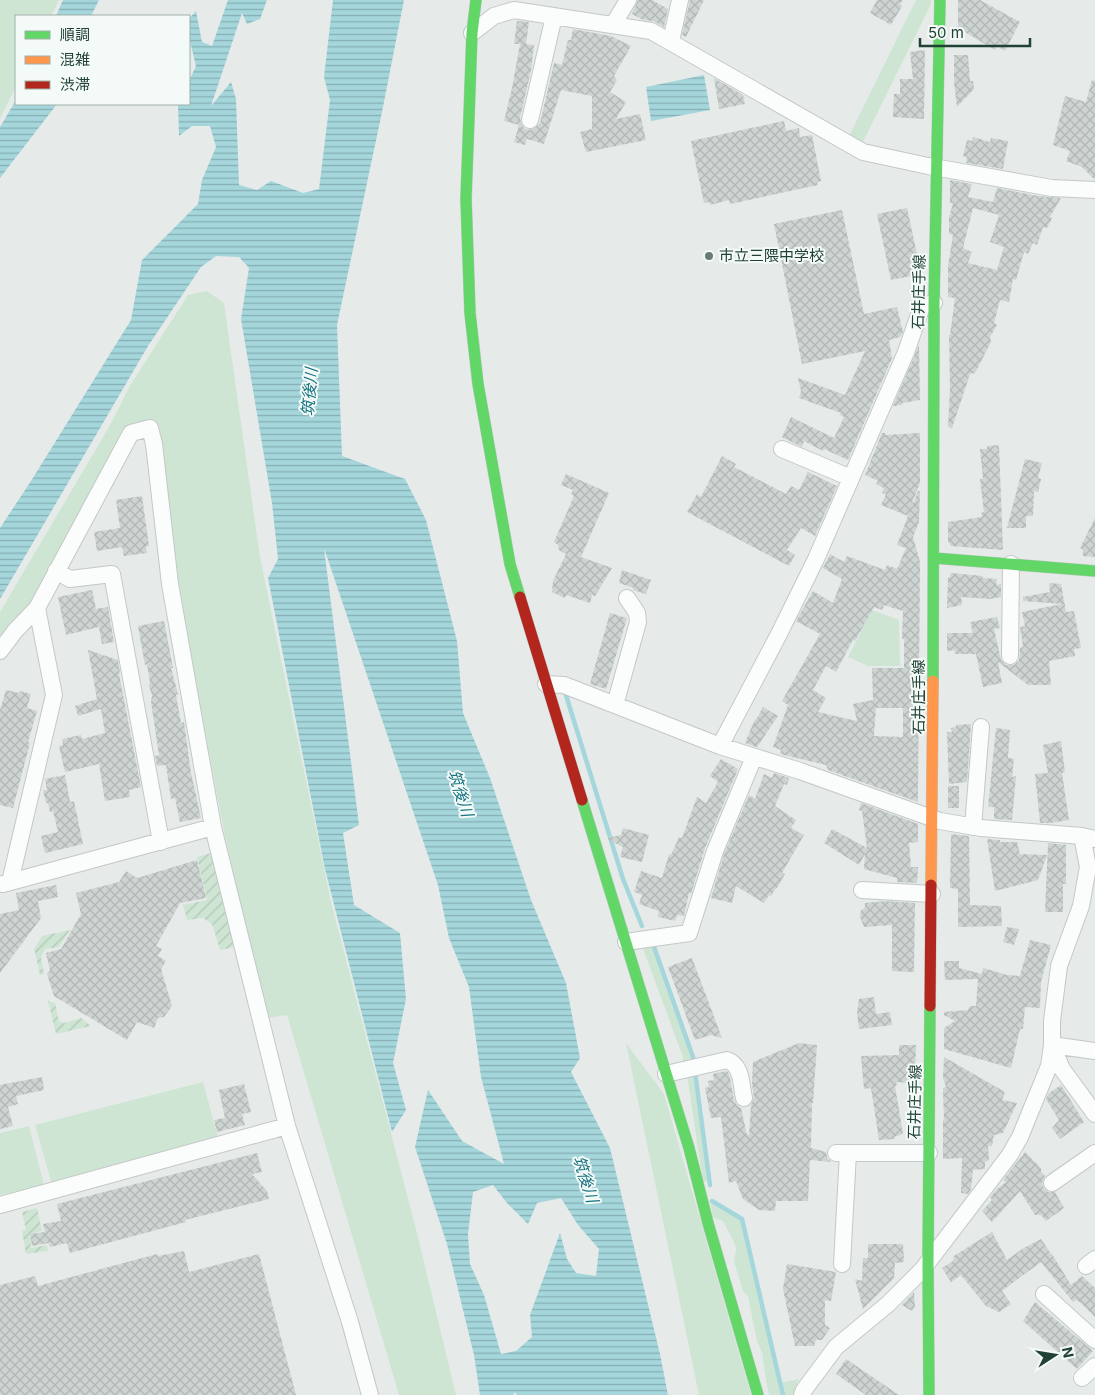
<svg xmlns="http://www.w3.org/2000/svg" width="1095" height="1395" viewBox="0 0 1095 1395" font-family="Inter,'Noto Sans JP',sans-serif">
<defs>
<pattern id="garden-furrows" width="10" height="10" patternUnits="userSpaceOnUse" patternTransform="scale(1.25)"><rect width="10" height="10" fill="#cee5d4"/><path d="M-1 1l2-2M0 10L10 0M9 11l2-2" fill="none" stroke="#b1c6b7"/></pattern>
<pattern id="water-rules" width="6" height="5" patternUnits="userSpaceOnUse" patternTransform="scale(1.25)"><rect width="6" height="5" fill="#a4d6dc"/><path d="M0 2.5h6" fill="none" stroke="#85afb3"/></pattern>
<pattern id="building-cross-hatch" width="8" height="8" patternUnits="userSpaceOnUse" patternTransform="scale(1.25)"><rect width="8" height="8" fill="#ced4d2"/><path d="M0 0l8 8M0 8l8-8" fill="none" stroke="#b1b7b5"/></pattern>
</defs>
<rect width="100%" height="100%" fill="#e6ebe9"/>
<path fill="#cee5d4" d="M0,0H59L51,16H16V86L0,119Z
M916,0H931V4L863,142L849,136Z
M207,291L224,303L260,557L331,902L417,1233L456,1395H399L287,1015L267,1018L225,836L177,585L159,425L130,426L29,608L0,645V612L109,427L131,384L188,295Z
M872,610L899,620L900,666H868L848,657Z
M651,943L692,1058V1064L683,1067V1057L642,946Z
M626,1043L664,1094L751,1395H699Z
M695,1074L708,1180L703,1182L687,1075Z
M203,1082L219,1141L53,1188L35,1125Z
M29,1126L44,1185L0,1195V1133Z
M711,1202L741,1220L779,1383L799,1379L793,1395H769L765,1374L762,1352L757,1342L748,1296L743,1291L734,1262L736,1249L735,1244L723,1221L712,1217Z"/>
<path fill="url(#garden-furrows)" d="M215,852L240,946L220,950L212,924L203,918L187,920L183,905L207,900L197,857Z
M70,930L59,947L45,949L41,957L44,974L40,975L34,949L42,936Z
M48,1001L55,1003L59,1021L64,1023L81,1018L91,1026L56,1034Z
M37,1208L42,1231L30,1234L31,1248L47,1245L48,1251L26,1254L22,1231L26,1230L22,1212Z"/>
<path fill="url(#water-rules)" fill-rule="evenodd" d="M63,0H99L91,16H56Z
M228,0H267L260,19L247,24L242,13L211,106L231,82L236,99L239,185L257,190L271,181L303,193L319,189L330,100L324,77L333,0H404L382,112L337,325L342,456L405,479L426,520L457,641L463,713L490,778L531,900L566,983L580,1058L571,1072L610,1148L660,1354L668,1395H517L515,1392L513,1395H480L474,1355L447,1244L415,1147L428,1090L462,1141L504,1164L481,1077L469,987L449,938L438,885L324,548L359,825L343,833L354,905L400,933L406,999L393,1063L406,1110L392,1132L325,869L268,578L278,559L272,503L241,319L249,268L239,257L216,256L201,267L148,346L0,599V528L31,481L131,320L142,260L198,204L202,180L216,147L210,126H192L179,136L178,104H189V81L196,66L189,37V19L196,11L202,42L212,46ZM493,1185L507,1203L528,1224L537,1203L561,1198L578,1225L599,1249L596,1276L576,1273L567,1259L560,1233L530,1315L532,1337L516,1351L501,1354L484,1295L470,1264L468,1234L473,1192Z
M704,75L710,110L651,121L646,87Z
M16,100V104H57L0,178V127Z"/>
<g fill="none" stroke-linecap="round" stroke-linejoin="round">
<path stroke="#a4d6dc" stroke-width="4.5" d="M565,692L623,879L642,926
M653,944L693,1057L694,1064
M695,1072L710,1185
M712,1201L742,1219L783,1395"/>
</g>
<path fill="url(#building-cross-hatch)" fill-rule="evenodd" d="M638,0H652L668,9L664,27L653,21L643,20L632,14Z
M690,0H704L686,37L682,35Z
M877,0H903L900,4L902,6L891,25L870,13Z
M958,0H980L1020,22L1005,51L997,46L995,50L958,28Z
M517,21L529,22L526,44L534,45L531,70L520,118L521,123L524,128L528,130L533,129L540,123L554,63L562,65L568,40H571L573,29L611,36L631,46L614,76L617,80L610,92L626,102L616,119L640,114L646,140L586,152L580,132L592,129V96L561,90L544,144L527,139L525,145L514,142L519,125L504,121L512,88L520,44H514Z
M925,50L924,119L893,117L894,94H900V79H913L910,52Z
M954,55H968L970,81H973L974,89L957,107L954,82Z
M714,78L743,95L745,104L719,109Z
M1092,80L1095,81V180L1082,167L1066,161L1070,151L1053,145L1065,96L1086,102Z
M784,121L786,131L799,128L800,137L812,135L821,181L817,182L818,185L730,204L729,200L710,205L709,202L704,203L691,141Z
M973,137L990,142L991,138L1008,141L1003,169L966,163L967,157L963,156L967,140L972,141Z
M950,180L972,184L968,197L993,202L997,188L1038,196L1061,198L1050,217L1052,218L1047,228L1043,227L1037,245L1033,243L1028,254L1024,252L1016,280L1013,279L1009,302L1000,300L994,323L997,325L990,337L991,342L975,373L970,374L952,428L948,427L950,389L949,335H950L955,298L948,297V266L953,235L949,234V218L953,203H950ZM973,208L999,215L990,242L1004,247L997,270L968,263L972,252L963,248Z
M907,208L920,268L910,270L911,276L891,280L877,214Z
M842,210L864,314L897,307L903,332L900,337L889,340L892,358L848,460L824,449L823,451L804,441L802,447L782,437L791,417L834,438L844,417L840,415L841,413L799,398L801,391L798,378L845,395L865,351L802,364L774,224Z
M919,345L920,400L902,403V405L893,406Z
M882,433H885V435L920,433V483L912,503L914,502L918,491H920L919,522L913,537L920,562L918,802L828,770L826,765L780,754L781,750L773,747L788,705L782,701L820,634L796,621L813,591L833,603L842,579L823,568L830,554L844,562L847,556L885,570L887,565L897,569L906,548L897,545L908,516L881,505L886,494L882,493L884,488L876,484L878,481L865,475ZM884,605L903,611L902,639H904V668H872L873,700L853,704L857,721L818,712L826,698L813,690L826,666L836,672L853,640L855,641L874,607L882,610ZM876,708H903V737L874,736Z
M999,445L1003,550L951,546L948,541V522L982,517L981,513L984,512L980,479H983L980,449H987V446Z
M722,456L736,464L734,467L786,494L791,486L799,490L808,472L837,486L815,536L801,528L787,550L795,555L789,566L687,512L697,494L701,497Z
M1025,459L1042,463L1038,478L1041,479L1038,492L1034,491L1033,516H1026V528H1007Z
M566,474L609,493L581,557L612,568L595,596L592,595L590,603L566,595L565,598L552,592L553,581L566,554L559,550L558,545L554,542L574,496L571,494L573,490L561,485Z
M142,496L149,546H146L147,553L124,556L122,547L97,551L94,532L120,528L116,500Z
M1095,518V557L1083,556V550L1080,548Z
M622,570L651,580L646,594L633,590L634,588L619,583Z
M951,573L983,576L982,578L997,579L996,585L1001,584V597L990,599L961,597L962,605L947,608L948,578L950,577Z
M1049,583L1061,584L1066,612L1074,611L1081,648L1074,649L1075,656L1049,661L1051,685H1028L998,662L1002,683L983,687L976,654H955L954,650L947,651V633H973L970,622L997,617L1000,628L994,629L1001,660L1005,665H1014L1019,661L1020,648L1023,647L1020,627L1025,626L1022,612L1062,604L1023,601V597L1050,592Z
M92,590L96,609L108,607L114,642L102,644L99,627L66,635L58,597Z
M610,613L627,618L606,689L590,684Z
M164,621L173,668H171L178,694L176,695L181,723L184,722L191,773L201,818L180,822L175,798L171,799L166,765L157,766L155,756L159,755L151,702L152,695L149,686L150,682L147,664L145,665L138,626Z
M88,650L118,660L120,673L119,674L141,787L129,790L130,797L105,801L99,764L65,772L59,746L63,745L62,739L81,735L82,739L105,733L101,709L78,716L75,706L97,699Z
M6,690L19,693L20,691L31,694L27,708L37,711L28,742L30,743L13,808L0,805V710Z
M763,707L778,716L757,747L745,743L755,719L756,720Z
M971,724L967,782L949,784L947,732H952L951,728L956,727V725Z
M996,728L1010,730L1008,758L1014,759L1012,777L1016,776L1012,820L994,819V807H988Z
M1061,741L1065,772L1062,773L1069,820L1050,823H1040L1035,774L1048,773L1043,745Z
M721,759L738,769L705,848L691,894L689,893L684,916L677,915L675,921L658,917L659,911L639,904L642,895L634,892L641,871L662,878L669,854L671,855L679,837L682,838L697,797L706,803L718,782L710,776Z
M774,773L789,778L787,785L784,784L775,806L796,820L791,828L804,835L782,873L785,874L777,888H776L771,896L769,895L764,903L736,886L732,903L711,898L724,854L749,795L755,799L764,774L772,778Z
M65,775L70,802L74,801L83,844L45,853L41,836L58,832L53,811L50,812L48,803H46L43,790H47L45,779Z
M948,786H959V808H948Z
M861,803L918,824V842L909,843L911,867H918L917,883L897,882V878L864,869L865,854L859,865L824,843L832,829L867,848L862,811L859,810Z
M623,828L649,835L642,862L620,857L623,847L609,840L608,838L621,835Z
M951,834L969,836L970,905L1001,906L1002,926L958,927V889L950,888Z
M987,839L1000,840V842H1017L1020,854L1047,855L1038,880L995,891Z
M1048,843L1066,845V884H1063V912H1045Z
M197,860L206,898L180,903L156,946L162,949L158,956L166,961L161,969L172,1006L164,1017L158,1018L154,1028L137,1022L127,1040L54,996L47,974L50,970L46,953L61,949L81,914L76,893L119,882L126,871L137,878Z
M56,885L58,897L38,901L41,918L0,973V914L19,910L16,893Z
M885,901L915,903L914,972L892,971V925L864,927L860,917L861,910L865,908V903Z
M1007,927L1019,929L1014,945L1003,942Z
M1030,940L1051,945L1041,982L1040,1008L1025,1007L1023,1029H1020L1011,1068L944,1049V1028L955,1021L944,1015V1012L968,1010L970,1006H976L978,979L945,980L944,961H959V968L982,974L983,968L1007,975L1020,976Z
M692,958L722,1038L711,1035L695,1040L668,967Z
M874,997L876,1014L890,1012L892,1025L859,1029L857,1013L859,999Z
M799,1043L817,1045L813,1103H812L811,1148L826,1152L827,1158L831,1162L810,1160L808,1201H776L775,1211L759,1210L743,1199L736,1181L729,1183L721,1117L711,1118L705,1088L709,1087L708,1081L714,1080L713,1074L726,1071L728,1072L730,1078L734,1100L737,1105L741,1108L747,1135H749L751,1105L754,1097L752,1084L753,1062Z
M899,1045H916L915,1081L908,1080L909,1083L896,1082L897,1085L895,1086L903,1134L894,1137L895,1139L879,1140L871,1088L864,1089L861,1056L899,1055Z
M944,1057L1005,1092L1002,1100L1017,1103L1003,1133L994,1135L992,1146H988L989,1160L985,1162V1169L973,1170L971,1189L968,1194L961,1193L962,1158L943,1159V1119L944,1120L943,1088L946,1087L943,1078Z
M42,1077L44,1090L16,1096L18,1104L8,1107L13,1126L0,1129V1085Z
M244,1084L251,1112L242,1114L245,1125L217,1132L214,1120L225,1118L219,1090Z
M1061,1085L1084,1122L1060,1139L1052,1128L1059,1120L1046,1099L1049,1093Z
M1025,1152L1041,1168V1172L1045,1176L1042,1183L1044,1189L1048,1192H1055L1064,1208L1046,1221L1041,1215H1035L1020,1191L992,1222L982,1211L992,1200L990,1197L997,1189L1006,1182L1003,1180Z
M257,1153L262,1172L252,1174L267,1191L269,1199L185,1220L186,1222L70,1253L67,1243L50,1247L49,1243L32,1246L30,1234L45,1232L43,1224L61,1221L57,1204Z
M992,1232L1007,1260L1022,1249L1041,1239L1051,1254H1052L1071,1285L1082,1276L1095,1288V1317L1081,1303L1076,1300L1073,1302L1041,1262L1002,1291L1011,1304L999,1312L986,1306L961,1275L951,1282L942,1268L953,1261L954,1256Z
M868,1244H903L904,1262L895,1263L894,1278L863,1309L855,1279L862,1281L863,1258H868Z
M184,1251L189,1272L259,1254L296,1395H0V1285L35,1276L38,1286L157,1254L158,1256Z
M787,1264L836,1272L831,1301L825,1300V1325L830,1328L822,1340H816L814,1346H795L783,1289Z
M914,1292L915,1307L912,1311L902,1305Z
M1035,1302L1093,1351L1077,1369L1023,1321Z
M846,1359L899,1395H866L836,1374Z"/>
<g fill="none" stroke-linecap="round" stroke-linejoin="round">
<defs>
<path id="street" d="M613,25L628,0
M472,33L494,16L514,10L651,31L863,152L928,166L1052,188L1095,190
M671,41L680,0
M530,120L554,16
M782,449L851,478
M56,571L70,579L112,574L161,842
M0,651L15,631L37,608L131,433L150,428L154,444L170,584L213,827L287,1126L350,1322L370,1395
M1010,656L1011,564
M546,684L564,685L720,746L800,771L940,821L981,828L1082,836L1095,839
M615,705L638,622L637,613L627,598
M720,746L779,634L816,559L906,352L922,306L934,303
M973,827L981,727
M10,882L54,695L37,608
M3,884L213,827
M862,890L932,894
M626,942L689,933L715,851L754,757
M1052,1045L1062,1069L1095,1114
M1052,1045L1095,1051
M666,1074L727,1060C742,1065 741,1084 744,1098
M836,1153H929
M1052,1183L1095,1153
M0,1205L287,1126
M842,1264L848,1153
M1086,1266L1095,1259
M1044,1294L1095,1340
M1082,1378L1095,1366
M802,1395L804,1390L836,1347L888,1304L922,1270L1009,1156L1020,1137L1049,1066L1052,1045V1021L1059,966L1081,906L1088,867L1082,836"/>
<path id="fast" d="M476,0L472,33L466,199L470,313L478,384L510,564L520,597
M934,558L1095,571
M933,681L934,303L940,0
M582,800L689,1148L708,1223L758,1395
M929,1395L928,1263L930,1006"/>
<path id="slow" d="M931,885L933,681"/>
<path id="jam" d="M520,597L582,800
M930,1006L931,885"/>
</defs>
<use href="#street" stroke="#c3c8c6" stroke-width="18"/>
<use href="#fast" stroke="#c1c9c6" stroke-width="12"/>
<use href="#slow" stroke="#c1c9c6" stroke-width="12"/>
<use href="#jam" stroke="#c1c9c6" stroke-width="12"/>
<use href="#street" stroke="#fbfcfc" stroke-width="16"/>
<use href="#fast" stroke="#63d668" stroke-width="11"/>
<use href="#slow" stroke="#ff974d" stroke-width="11"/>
<use href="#jam" stroke="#b3261e" stroke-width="11"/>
</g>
<circle fill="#667c75" stroke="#f4faf7" stroke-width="2" cx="709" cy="256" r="5"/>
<g text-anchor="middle" stroke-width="4" stroke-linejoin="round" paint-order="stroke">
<g font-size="15" fill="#214137" stroke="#f4faf7" text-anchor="start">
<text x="719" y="261">市立三隈中学校</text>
</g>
<g font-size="15" fill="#214137" stroke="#f4faf7">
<text transform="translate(919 292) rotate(-89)" y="5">石井庄手線</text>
<text transform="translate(919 697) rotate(-90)" y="5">石井庄手線</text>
<text transform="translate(915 1102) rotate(-89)" y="5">石井庄手線</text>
</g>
<g font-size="16" font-style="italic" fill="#177481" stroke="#f4faf7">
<text transform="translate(309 392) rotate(-85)" y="6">筑後川</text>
<text transform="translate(461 793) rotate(72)" y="6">筑後川</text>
<text transform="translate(586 1179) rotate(72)" y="6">筑後川</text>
</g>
</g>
<rect x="15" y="15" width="175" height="90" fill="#f4faf7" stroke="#a0b0aa"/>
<rect x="25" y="31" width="25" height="8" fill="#63d668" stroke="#a0b0aa"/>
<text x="60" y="40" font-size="15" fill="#214137">順調</text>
<rect x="25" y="56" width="25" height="8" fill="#ff974d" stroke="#a0b0aa"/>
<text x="60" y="65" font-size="15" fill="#214137">混雑</text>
<rect x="25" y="81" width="25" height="8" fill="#b3261e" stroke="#a0b0aa"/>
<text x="60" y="90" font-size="15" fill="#214137">渋滞</text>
<g transform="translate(1055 1355) rotate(78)" stroke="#f4faf7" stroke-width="4" paint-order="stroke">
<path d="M0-4L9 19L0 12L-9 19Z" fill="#214137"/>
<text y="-8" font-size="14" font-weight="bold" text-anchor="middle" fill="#214137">N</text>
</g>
<path d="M920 38v8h110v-8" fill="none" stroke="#214137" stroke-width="2.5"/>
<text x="928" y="38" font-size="15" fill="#214137" stroke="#f4faf7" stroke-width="4" paint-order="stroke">50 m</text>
</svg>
